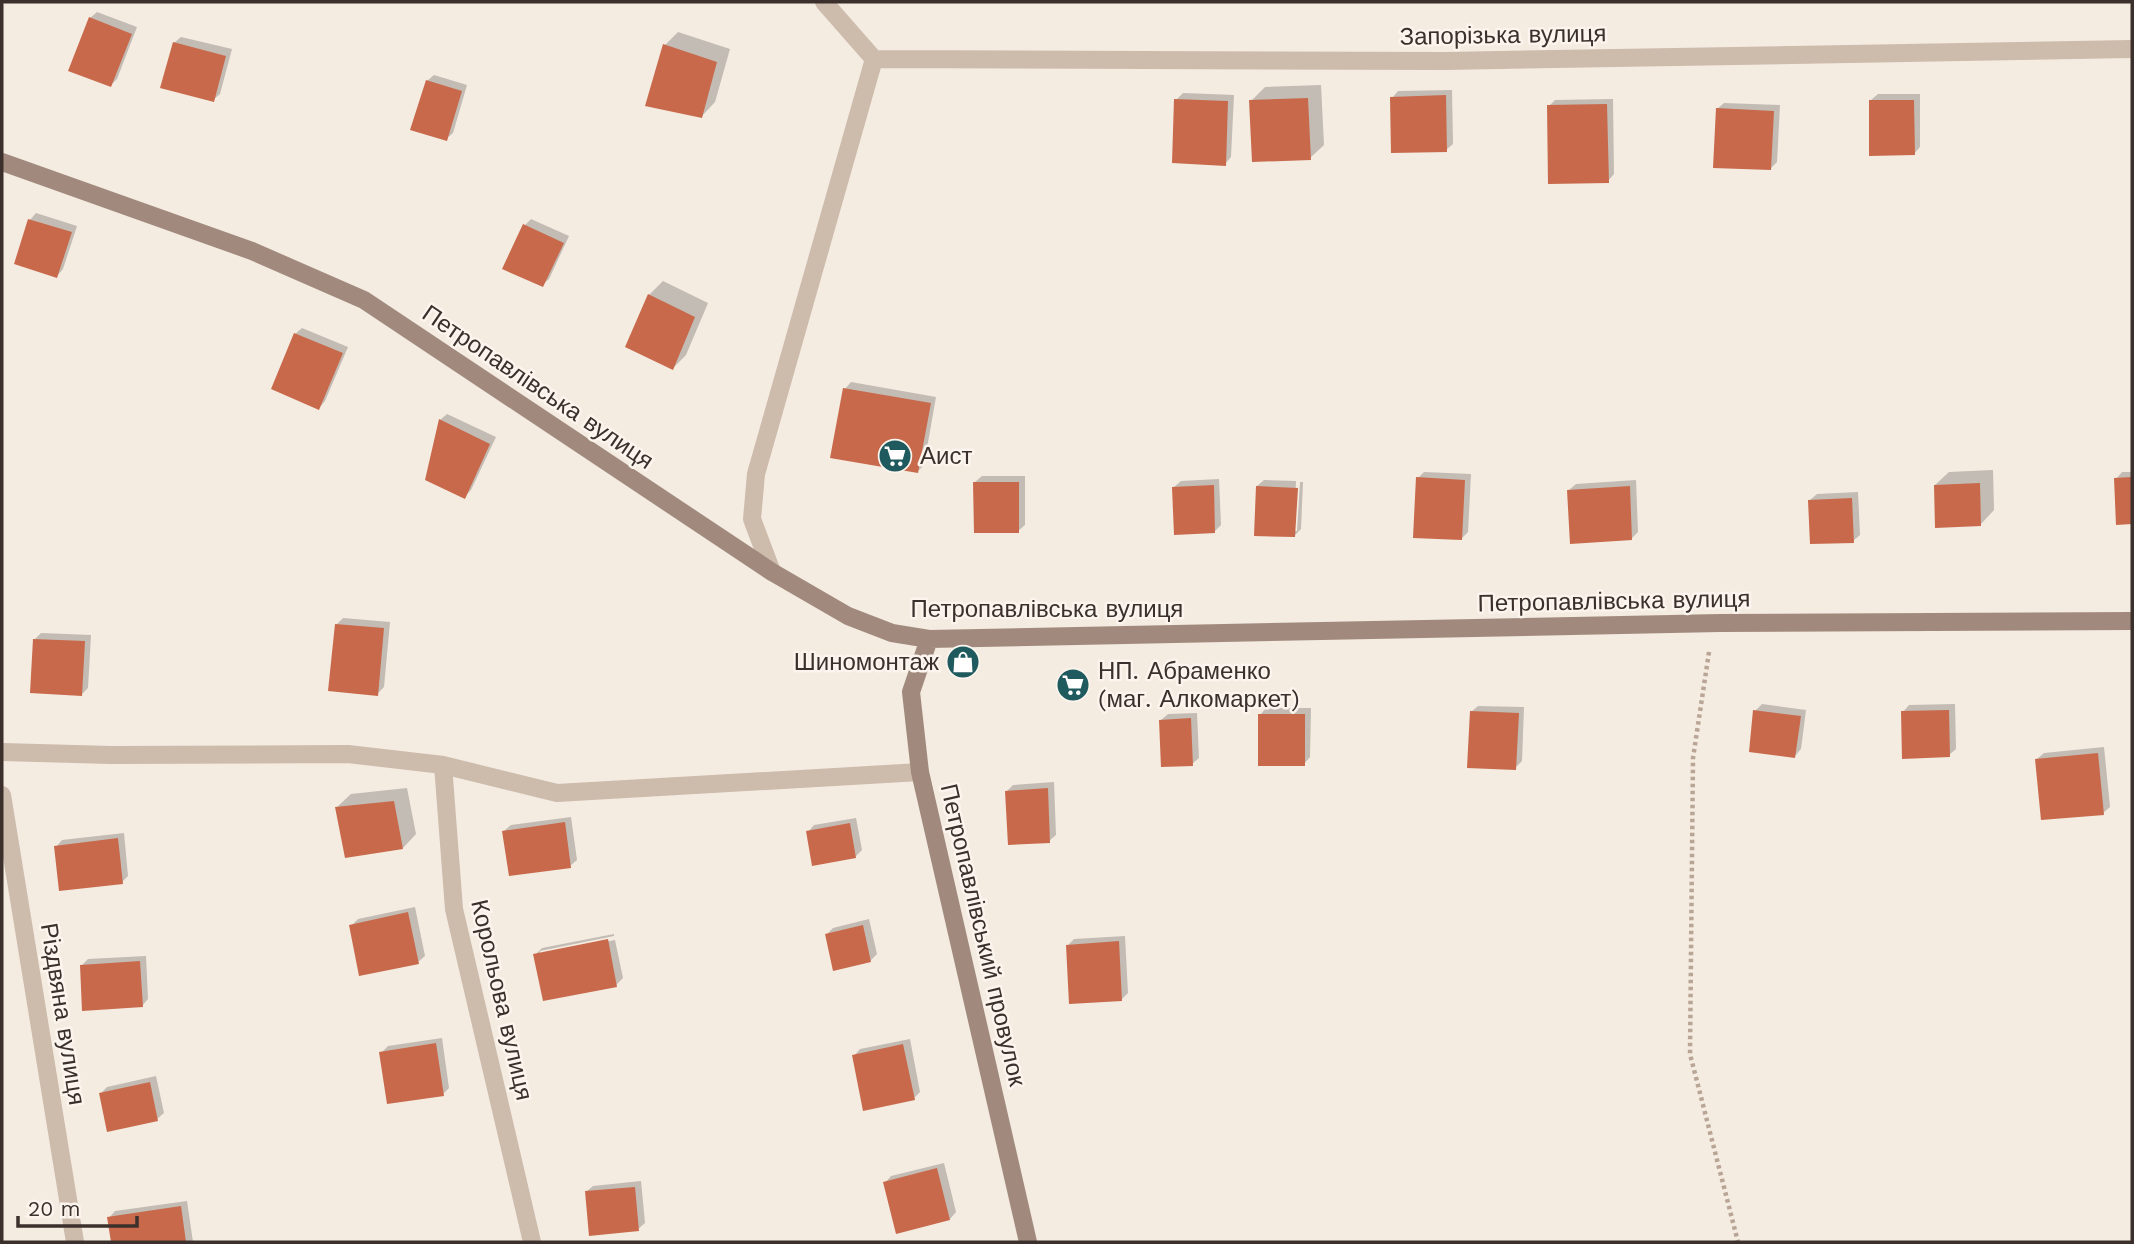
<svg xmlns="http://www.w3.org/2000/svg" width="2134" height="1244" viewBox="0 0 2134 1244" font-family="'Work Sans',sans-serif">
<rect width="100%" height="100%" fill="#f4ebe1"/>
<path fill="#0003" d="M97,12L137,27L117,79L111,85L90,18Z
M678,32L730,49L715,102L702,116L665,45Z
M181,37L232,49L220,94L213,100L174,43Z
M434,75L467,85L453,133L446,139L427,81Z
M1321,85L1324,145L1310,158L1251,101L1265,87Z
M1452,90L1453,144L1446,150L1392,98L1398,91Z
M1183,93L1234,95L1231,157L1225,164L1176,100Z
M1878,94H1920V147L1914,154L1871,100Z
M1613,99L1614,174L1608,181L1549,106L1555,100Z
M1724,103L1780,105L1777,162L1770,169L1717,109Z
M36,213L77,226L63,269L57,276L30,220Z
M531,219L569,236L549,279L542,285L525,225Z
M663,281L708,303L686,355L673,368L649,295Z
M302,328L348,347L325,401L319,408L295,334Z
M851,382L936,397L924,465L918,471L845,389Z
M447,414L496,437L471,490L464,497L440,420Z
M1993,470L1994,510L1981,524L1935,485L1949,472Z
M1424,472L1471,474L1468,532L1462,538L1418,478Z
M2122,472H2132V522L2118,523L2116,479Z
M982,476H1025V525L1018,531L975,482Z
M1219,479L1221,525L1214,532L1174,487L1181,481Z
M1264,480L1296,481L1294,531H1297L1300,482H1303L1301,529L1295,535L1257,486Z
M1636,480L1638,532L1632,538L1569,490L1576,484Z
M1858,492L1860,535L1853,541L1810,500L1817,494Z
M343,618L390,622L384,687L377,694L336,625Z
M41,633L91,635L88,688L82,694L35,639Z
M1762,704L1806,710L1801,749L1795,756L1755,711Z
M1955,704L1956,749L1949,755L1903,712L1909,705Z
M1478,706L1524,707L1522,761L1515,768L1471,712Z
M1266,708H1311L1310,757L1304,764L1260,715Z
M1197,713L1199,758L1192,764L1161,720L1168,714Z
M2104,747L2110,807L2103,813L2037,759L2044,753Z
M1054,782L1056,835L1049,841L1007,791L1013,785Z
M407,788L416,834L403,848L337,807L351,794Z
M571,817L577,860L570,866L504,831L511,825Z
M856,818L862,850L855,857L808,832L814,825Z
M124,833L128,876L122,882L56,847L62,840Z
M415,907L425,956L418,962L351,926L358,919Z
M869,919L877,954L870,961L827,934L833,928Z
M614,934V936L540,951V955L615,940L623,978L616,985L535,955L542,948Z
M1125,936L1128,993L1122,999L1068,945L1074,939Z
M146,956L148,999L142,1006L82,965L88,959Z
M442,1038L449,1088L443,1094L381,1053L388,1046Z
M910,1039L920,1092L914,1098L854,1056L860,1049Z
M156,1076L164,1113L157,1119L101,1093L107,1087Z
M944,1163L956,1212L950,1219L885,1183L891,1176Z
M641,1181L645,1223L638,1229L586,1192L593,1186Z
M187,1201L193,1242H112L109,1218L115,1211Z"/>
<path fill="#c8694b" d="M89,17L132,34L111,87L68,71Z
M173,42L226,56L214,102L160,88Z
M663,44L717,62L702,118L645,106Z
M426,80L462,91L447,141L410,130Z
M1446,95L1447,152L1391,153L1390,97Z
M1308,98L1311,160L1252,162L1249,100Z
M1174,99L1228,101L1226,166L1172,163Z
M1869,100H1914L1915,155L1869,156Z
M1607,104L1609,183L1548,184L1547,105Z
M1716,108L1774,111L1771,170L1713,168Z
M28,219L72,232L57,278L14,264Z
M523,224L564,243L543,287L502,269Z
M648,294L695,317L673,370L625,347Z
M294,333L343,353L319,410L271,389Z
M843,388L931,403L918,473L830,458Z
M439,419L490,444L465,499L425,480Z
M1416,477L1465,480L1462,540L1413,538Z
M2132,477V524L2116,525L2114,478Z
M973,482H1019V533H974Z
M1980,483L1981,526L1935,528L1934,485Z
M1214,485L1215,533L1174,535L1172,487Z
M1256,486L1298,488L1295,537L1254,536Z
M1630,486L1632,540L1570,544L1567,490Z
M1852,498L1854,543L1810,544L1808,500Z
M335,624L384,628L378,696L328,691Z
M33,639L85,641L82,696L30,693Z
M1753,710L1801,716L1795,758L1749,752Z
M1949,710L1950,757L1902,759L1901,711Z
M1470,711L1519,713L1516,770L1467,768Z
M1258,714H1305V766H1258Z
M1191,718L1193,766L1161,767L1159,720Z
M2098,753L2104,815L2041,820L2035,759Z
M1048,788L1050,843L1008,845L1005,791Z
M394,801L403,849L345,858L335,807Z
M565,822L571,868L509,876L502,831Z
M850,823L856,858L812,866L806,831Z
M118,838L123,884L59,891L54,846Z
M408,912L419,964L359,976L349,925Z
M863,925L871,962L833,971L825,934Z
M608,939L617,987L543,1001L533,954Z
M1119,941L1122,1001L1069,1004L1066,945Z
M140,961L143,1007L82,1011L80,965Z
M436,1043L444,1096L387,1104L379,1052Z
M903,1044L915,1100L863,1111L852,1055Z
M150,1082L158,1121L107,1132L99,1093Z
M937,1168L950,1220L896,1234L883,1182Z
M635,1187L639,1231L589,1236L585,1191Z
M181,1206L186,1242H111L107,1217Z"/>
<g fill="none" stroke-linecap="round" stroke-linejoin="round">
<path stroke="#b9a596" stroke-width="4.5" stroke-dasharray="3.5 3.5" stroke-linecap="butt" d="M1709,652L1693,758L1690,1054L1738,1242"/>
<path stroke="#cdbbac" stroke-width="18" d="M824,2L874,59
M874,59L1445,61L2132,49
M772,572L752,519L756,474L874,59
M2,752L111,755L348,754L443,765L557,793L920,772
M443,765L454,909L532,1242
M2,795L75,1242"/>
<path stroke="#a18a7d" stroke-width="18" d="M2,162L252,251L364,300L772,572L848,616L892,633L929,639L1720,623L2132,621
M929,639L911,692L920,772L1028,1242"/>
</g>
<defs>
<symbol id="supermarket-disc" viewBox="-11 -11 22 22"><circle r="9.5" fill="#1f5a5e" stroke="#fbf5ee"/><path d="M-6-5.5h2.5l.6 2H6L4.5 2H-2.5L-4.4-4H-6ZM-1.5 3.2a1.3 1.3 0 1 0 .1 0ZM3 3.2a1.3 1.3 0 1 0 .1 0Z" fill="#fff"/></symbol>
<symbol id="shop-disc" viewBox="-11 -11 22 22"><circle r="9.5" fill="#1f5a5e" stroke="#fbf5ee"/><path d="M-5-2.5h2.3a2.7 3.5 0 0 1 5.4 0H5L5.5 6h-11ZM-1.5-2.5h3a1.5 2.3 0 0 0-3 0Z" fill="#fff"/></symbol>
</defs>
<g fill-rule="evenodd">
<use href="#supermarket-disc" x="876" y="437" width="38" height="38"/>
<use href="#shop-disc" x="944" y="643" width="38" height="38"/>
<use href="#supermarket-disc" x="1054" y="666" width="38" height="38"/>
</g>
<g text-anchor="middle" stroke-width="5" stroke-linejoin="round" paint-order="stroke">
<g font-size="24" fill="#3b302b" stroke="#fbf5ee">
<text transform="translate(1503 35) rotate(-1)" y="8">Запорізька вулиця</text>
<text transform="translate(538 387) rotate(34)" y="8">Петропавлівська вулиця</text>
<text transform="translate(1614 601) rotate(-1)" y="8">Петропавлівська вулиця</text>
<text x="1047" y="617">Петропавлівська вулиця</text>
<text transform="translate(983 935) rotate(77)" y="8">Петропавлівський провулок</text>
<text transform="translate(502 1000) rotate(77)" y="8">Корольова вулиця</text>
<text transform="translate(63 1014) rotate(81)" y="8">Різдвяна вулиця</text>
</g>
<g font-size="24" fill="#3b302b" stroke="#fbf5ee" text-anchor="start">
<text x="920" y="464">Аист</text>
<text x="939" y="670" text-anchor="end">Шиномонтаж</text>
<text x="1098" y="679">НП. Абраменко<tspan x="1098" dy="28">(маг. Алкомаркет)</tspan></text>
</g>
</g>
<rect width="2134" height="1244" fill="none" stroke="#3b302b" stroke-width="7"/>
<path d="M18 1216v10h119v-10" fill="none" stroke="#3b302b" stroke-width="3.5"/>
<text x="28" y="1216" font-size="21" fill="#3b302b" stroke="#fbf5ee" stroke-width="5" paint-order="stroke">20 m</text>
</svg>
